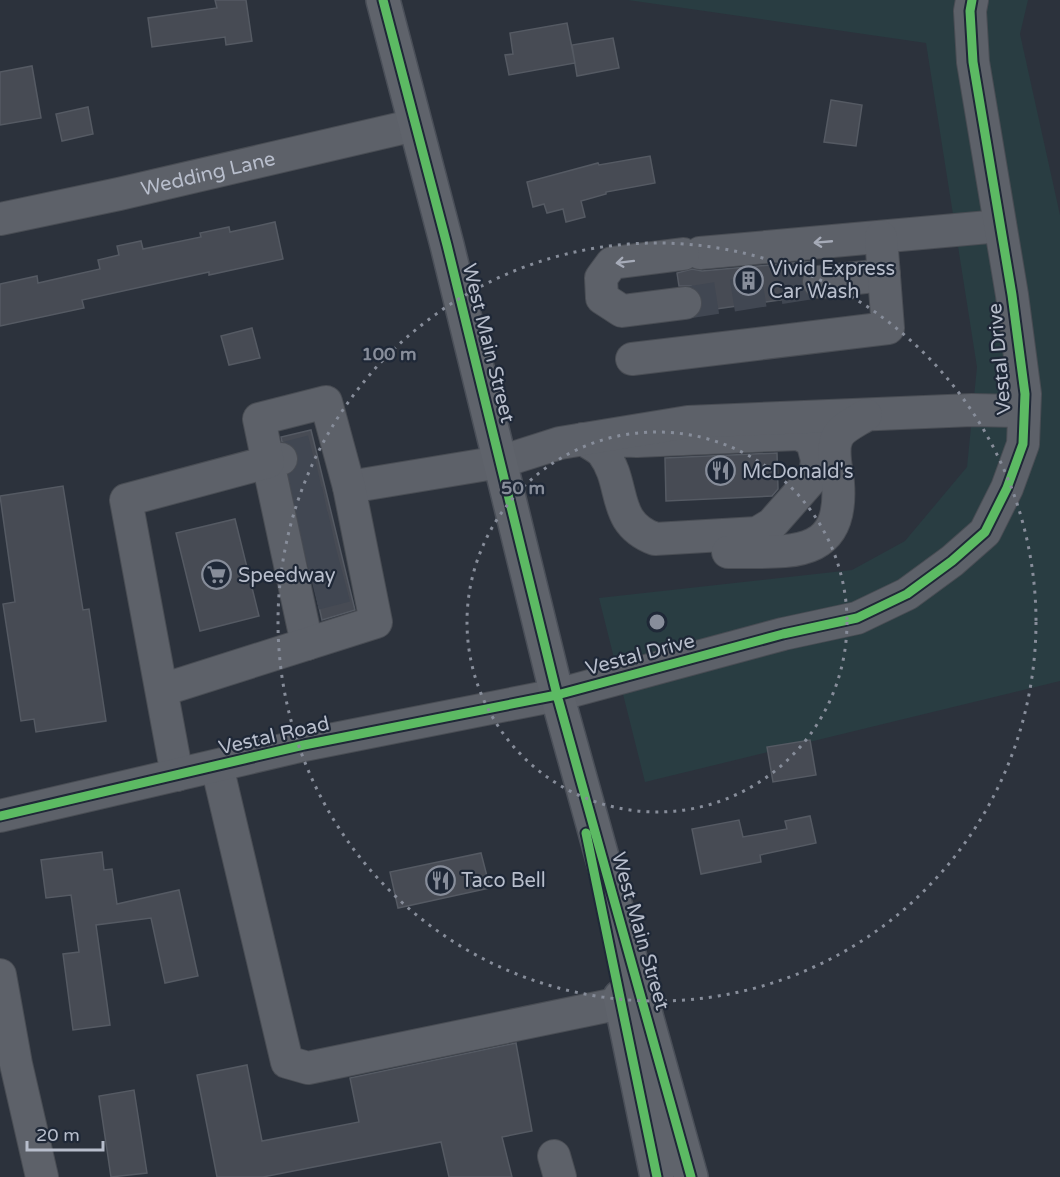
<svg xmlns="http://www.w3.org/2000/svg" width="1060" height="1177" viewBox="0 0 1060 1177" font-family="'Varela Round',sans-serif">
<rect width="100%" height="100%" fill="#2c323c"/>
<path fill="#293d42" d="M628,0H1028L1020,34L1060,215V681L645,782L599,598L852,570L905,541L967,467L977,367L926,43Z"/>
<path fill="#474b54" stroke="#555a63" stroke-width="1.5" d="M215,0H246L252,41L226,45L225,37L152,47L148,18L217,8Z
M567,23L575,63L509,75L505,55L513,54L510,33Z
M613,38L619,68L577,76L572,45Z
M32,66L41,118L0,125V72Z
M831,100L862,105L856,146L824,142Z
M88,107L93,134L62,141L56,114Z
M650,156L655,183L606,192V194L581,201L585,217L566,222L563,209L547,213L544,204L533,207L527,182L598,163L599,165Z
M275,222L283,259L209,275V272L82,300L84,308L0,326V284L37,276L38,283L100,269L98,260L119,255L117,246L141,241L143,249L201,237L200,233L229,227L230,232Z
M814,261L815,265L808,268L802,275L801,285L804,292L809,296L701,311L703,301L700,293L691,286H679L677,273L692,269L702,271Z
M252,328L260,358L229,365L221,336Z
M311,430L355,610L322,620L289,474L298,465L299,456L294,446L282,442L281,437Z
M777,453L778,489L772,496L666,501L665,458Z
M63,486L83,610L89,609L106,721L36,732L34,719L21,721L3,604L15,602L0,496Z
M235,519L259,616L200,631L176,533Z
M810,740L816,775L773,782L767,747Z
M810,816L816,843L760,855L761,862L701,874L692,829L739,820L743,837L787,829L785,821Z
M102,852L104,870L112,869L117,904L179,890L198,976L165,983L151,918L96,925L110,1025L73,1030L63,954L79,952L71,895L46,898L41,860Z
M481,853L490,888L398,908L390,872Z
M516,1043L532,1131L502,1137L512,1177H449L441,1142L263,1177H217L197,1075L247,1065L262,1141L359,1122L350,1078Z
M134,1090L147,1173L111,1177L99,1096Z"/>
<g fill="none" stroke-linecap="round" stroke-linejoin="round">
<path stroke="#414752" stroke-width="32" stroke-dasharray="32 16" stroke-linecap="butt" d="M685,303L819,282
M281,459L316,450
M287,480L322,472
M294,509L329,502
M300,534L335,526
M307,564L342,555
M315,594L350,585"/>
<defs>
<g id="minor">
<path id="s1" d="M0,219L119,194L415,125"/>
<path d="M700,253L1000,226"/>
<path d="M683,254L612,263L601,278L602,298L622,311L685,303"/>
<path d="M819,282L884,275"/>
<path d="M632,359L888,328L881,237"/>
<path d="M799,434L812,441L817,460L815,475L772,524L757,533L655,539C610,522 627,485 603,453C599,448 589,443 583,439L637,441Z"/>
<path d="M281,459L268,462L307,644"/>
<path d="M349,487L500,462L560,443L688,422L972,410L1024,411"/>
<path d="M728,552C786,551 844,562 838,483C837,469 831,451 837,438C841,428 857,421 866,415"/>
<path d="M162,690L376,622L349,487L326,402L259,419L268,462L126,500L177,775"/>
<path d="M217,766L287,1062L308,1068L621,1003"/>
<path d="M0,816L304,745L557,695L783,634L857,618L907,594L952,561L985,532L1007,488L1023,444L1025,394L1012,295L973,62L970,11L972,0"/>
<path d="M0,975L16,1064L42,1177"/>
<path d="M554,1156L560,1177"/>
</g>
<path id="major" d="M383,0L447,245L557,695L691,1177
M620,997L657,1177"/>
</defs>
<use href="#minor" stroke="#494d54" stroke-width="34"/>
<use href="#major" stroke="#4a4f58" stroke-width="36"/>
<use href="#minor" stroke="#5d6169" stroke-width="32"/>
<use href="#major" stroke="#5f636b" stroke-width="33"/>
<defs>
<path id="cycleway" d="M383,0L447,245L557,695L691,1177
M0,816L304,745L557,695L783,634L857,618L907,594L952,561L985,532L1007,488L1023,444L1025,394L1012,295L973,62L970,11L972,0
M586,833L657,1177"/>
</defs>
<use href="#cycleway" stroke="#1f2837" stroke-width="13"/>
<use href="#cycleway" stroke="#5cba63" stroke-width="9"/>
</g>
<defs><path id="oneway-shaft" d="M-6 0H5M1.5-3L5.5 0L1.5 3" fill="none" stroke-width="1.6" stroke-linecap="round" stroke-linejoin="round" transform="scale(1.5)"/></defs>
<g stroke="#a6abb8">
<use href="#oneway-shaft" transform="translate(823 242) rotate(175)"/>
<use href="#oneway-shaft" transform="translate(625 262) rotate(173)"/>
</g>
<g fill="none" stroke="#878d9a" stroke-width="3" stroke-dasharray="3 6">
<circle cx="657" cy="622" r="190"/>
<circle cx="657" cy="622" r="379"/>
</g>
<defs>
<symbol id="building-ring" viewBox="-11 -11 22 22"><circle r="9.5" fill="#1f2837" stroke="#878d9a" stroke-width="1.5"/><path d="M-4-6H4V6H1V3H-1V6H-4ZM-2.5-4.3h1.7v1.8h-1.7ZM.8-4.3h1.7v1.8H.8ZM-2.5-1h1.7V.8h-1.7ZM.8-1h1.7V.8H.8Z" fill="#878d9a"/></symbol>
<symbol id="restaurant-ring" viewBox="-11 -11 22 22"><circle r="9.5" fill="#1f2837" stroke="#878d9a" stroke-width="1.5"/><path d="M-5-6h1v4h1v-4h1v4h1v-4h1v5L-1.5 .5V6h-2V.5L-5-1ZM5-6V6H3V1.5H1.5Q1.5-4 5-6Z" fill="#878d9a"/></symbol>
<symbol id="supermarket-ring" viewBox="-11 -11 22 22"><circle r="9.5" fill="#1f2837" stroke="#878d9a" stroke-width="1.5"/><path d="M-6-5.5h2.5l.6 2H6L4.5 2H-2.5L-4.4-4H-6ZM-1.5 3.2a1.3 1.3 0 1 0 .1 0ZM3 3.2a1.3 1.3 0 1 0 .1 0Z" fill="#878d9a"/></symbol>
</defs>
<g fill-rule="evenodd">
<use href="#building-ring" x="732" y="264" width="33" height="33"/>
<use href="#restaurant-ring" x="704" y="454" width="33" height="33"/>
<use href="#supermarket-ring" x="200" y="558" width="33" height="33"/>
<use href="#restaurant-ring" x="424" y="864" width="33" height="33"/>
</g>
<g text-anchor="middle" stroke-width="4.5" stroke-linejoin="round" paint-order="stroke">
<g font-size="20" fill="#b8becc" stroke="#1f2837">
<text dy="7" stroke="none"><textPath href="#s1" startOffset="213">Wedding Lane</textPath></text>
<text transform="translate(489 343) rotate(76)" y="7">West Main Street</text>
<text transform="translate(999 359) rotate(-95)" y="7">Vestal Drive</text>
<text transform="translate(640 654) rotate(-15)" y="7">Vestal Drive</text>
<text transform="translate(274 735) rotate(-13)" y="7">Vestal Road</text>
<text transform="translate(641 931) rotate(74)" y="7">West Main Street</text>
</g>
<g font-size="20" fill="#b8becc" stroke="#1f2837" text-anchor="start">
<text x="769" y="275">Vivid Express<tspan x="769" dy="23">Car Wash</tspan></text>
<text x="742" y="478">McDonald's</text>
<text x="238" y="582">Speedway</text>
<text x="461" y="887">Taco Bell</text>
</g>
</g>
<circle cx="657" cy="622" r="9" fill="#878d9a" stroke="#1f2837" stroke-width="3"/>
<g font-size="18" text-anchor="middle" font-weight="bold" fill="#878d9a" stroke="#1f2837" stroke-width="4.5" stroke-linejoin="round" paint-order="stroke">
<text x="389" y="360">100 m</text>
<text x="523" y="494">50 m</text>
</g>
<path d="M27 1141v9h76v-9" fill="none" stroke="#b8becc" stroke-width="3"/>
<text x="36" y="1141" font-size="18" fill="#b8becc" stroke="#1f2837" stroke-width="4.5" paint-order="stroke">20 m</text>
</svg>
